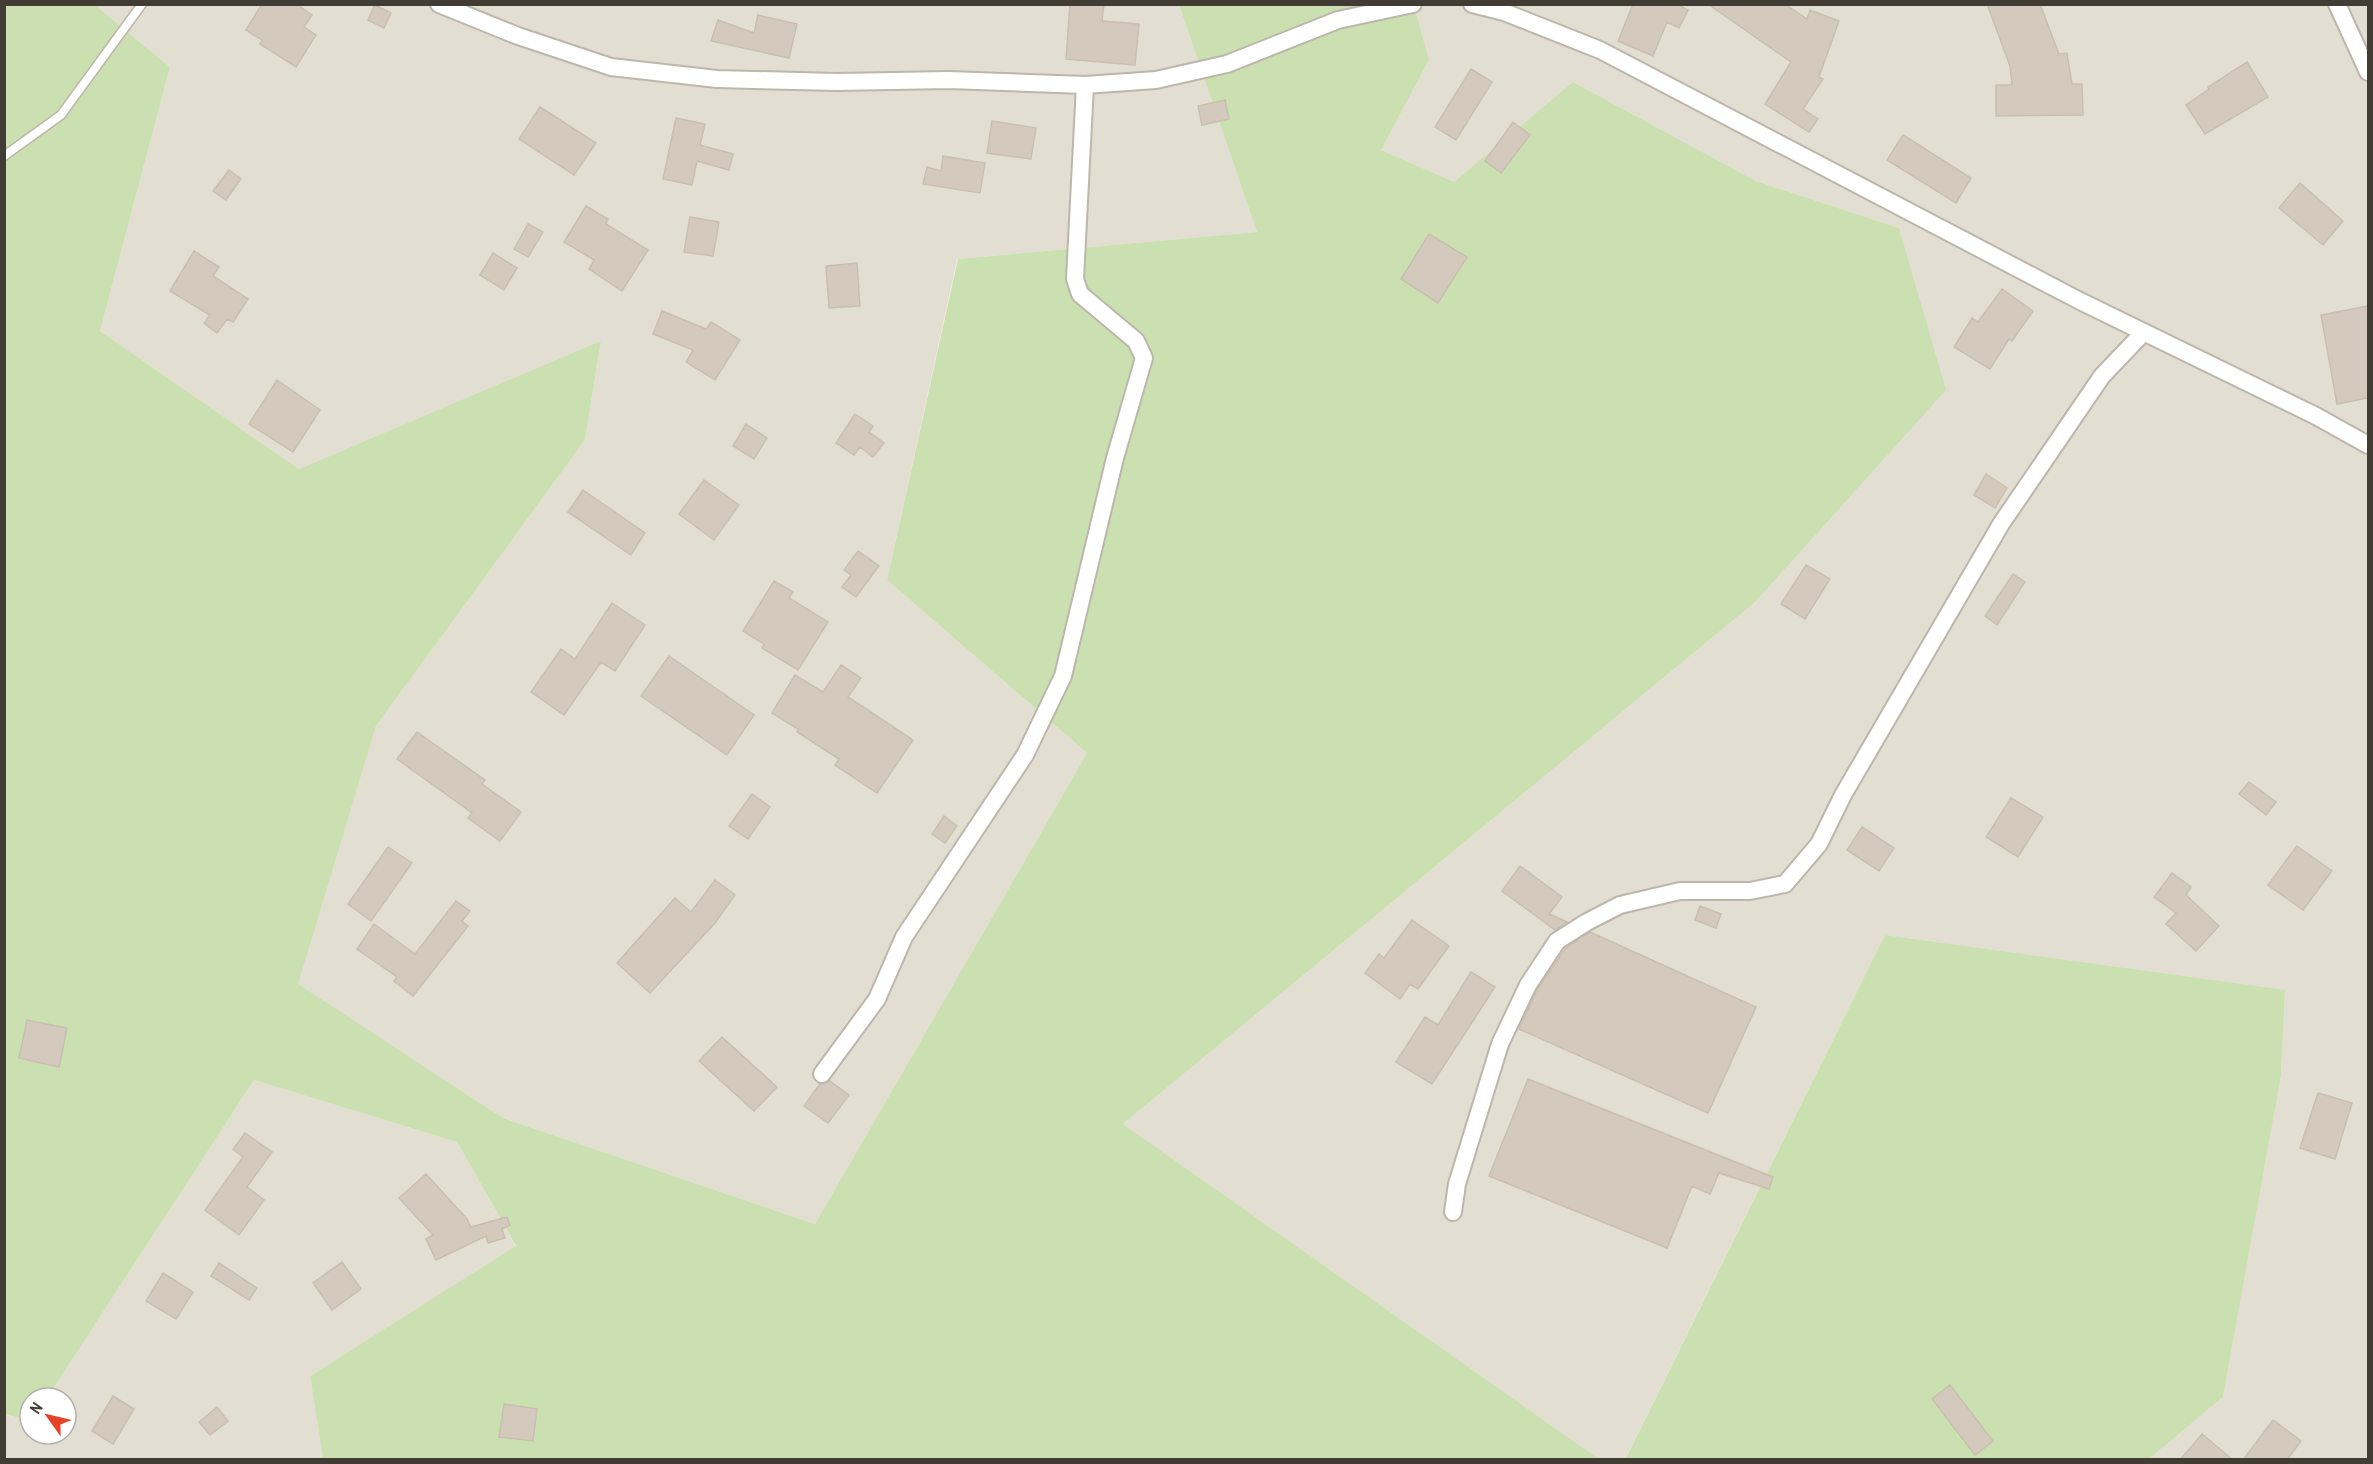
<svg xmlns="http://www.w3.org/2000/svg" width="2373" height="1464" viewBox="0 0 2373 1464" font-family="'Archivo Narrow',sans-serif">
<rect width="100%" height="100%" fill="#f0ece3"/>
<path fill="#e3ded2" d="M95,5H1179L1257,232L957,259L887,580L1087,753L815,1224L503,1118L297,984L376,726L585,440L601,342L299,469L100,331L170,67Z
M1414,5H2368V1459H2149L2223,1397L2281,1076L2285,991L1885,935L1625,1459H1599L1123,1124L1754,603L1899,228L1756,181L1573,82L1455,183L1381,150L1429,60Z
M254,1080L457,1142L516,1247L310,1376L323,1459H5L4,1414L30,1421V1434H66V1398H47Z"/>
<path fill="#cbe0b0" d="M5,5H95L170,67L100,331L299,469L601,341L585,440L376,726L298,984L503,1118L815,1224L1087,753L887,580L958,259L1257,232L1179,5H1414L1429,60L1381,150L1454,182L1573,82L1756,181L1899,228L1946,390L1754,603L1123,1124L1599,1459H323L310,1376L516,1246L457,1142L254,1080L47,1398H30V1421L5,1414Z
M1885,935L2285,990L2281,1076L2223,1397L2149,1459L1625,1460Z"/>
<path fill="#d3cabd" stroke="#cabfae" stroke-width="1.5" d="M262,4H296L312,15L304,27L316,35L296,67L260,44L262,40L246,30Z
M1070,4H1104L1102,21L1139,24L1135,65L1066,59Z
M1633,4H1676L1688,10L1679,28L1667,22L1653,56L1618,41Z
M1708,4H1785L1807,19L1810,10L1839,21L1819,77L1823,79L1803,109L1818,119L1809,132L1765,104L1791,62Z
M1987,4H2040L2059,54L2067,53L2072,84H2082L2083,115L1996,116V85H2012L2010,66Z
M375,5L391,13L384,28L368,20Z
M758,15L797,24L789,58L711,41L718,20L754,33Z
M2247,62L2268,97L2205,134L2186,105L2209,89L2208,87Z
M1471,69L1492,82L1456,140L1435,127Z
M1225,100L1229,119L1202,125L1198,106Z
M540,107L596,143L574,175L519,139Z
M676,118L705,124L700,145L733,154L729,170L697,161L692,185L663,179Z
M992,121L1036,128L1031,159L987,153Z
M1513,122L1530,135L1501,173L1485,161Z
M1903,135L1971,178L1956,203L1887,160Z
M943,156L985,163L980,193L923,184L927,167L941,171Z
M229,170L241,179L226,200L213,191Z
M2300,183L2343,221L2323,245L2279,208Z
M586,206L608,219L606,224L648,250L622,291L589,269L594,260L564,242Z
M690,217L719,222L713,256L684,252Z
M528,224L543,232L528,257L514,249Z
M1429,234L1467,257L1438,303L1401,279Z
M194,251L219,267L213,276L248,299L233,322L227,319L217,333L204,323L210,315L170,291Z
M493,253L517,268L504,290L480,275Z
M857,263L860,306L829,308L826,266Z
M2002,289L2033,311L2012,341L2009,339L1990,369L1954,347L1972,318L1978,322Z
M2368,306V398L2337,404L2321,315Z
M662,311L706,329L711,322L740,340L715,380L686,362L693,350L653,334Z
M277,380L320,410L293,452L249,424Z
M855,414L873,426L869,432L884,443L873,457L860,447L854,455L836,443Z
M746,424L767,438L754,459L733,446Z
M1986,474L2007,488L1995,508L1974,495Z
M704,480L739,505L714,540L679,514Z
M583,490L645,533L631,555L568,512Z
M858,551L879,566L856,597L842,587L851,575L844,570Z
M1806,565L1830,579L1805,619L1781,604Z
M2013,574L2025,582L1997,625L1985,616Z
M774,581L793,592L789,598L828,622L798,670L762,648L764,644L743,631Z
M612,603L645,625L615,671L601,662L564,715L531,692L561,649L575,659Z
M669,656L754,715L727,755L641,696Z
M841,665L861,678L848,697L913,740L877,793L835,765L839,759L797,732L798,729L772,713L795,675L823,692Z
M417,732L485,780L482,784L521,812L500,841L468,818L472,813L397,759Z
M2249,782L2276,802L2266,815L2239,794Z
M752,794L770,807L748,839L729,826Z
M2011,798L2043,817L2018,857L1986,837Z
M944,816L957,826L945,843L932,834Z
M1862,827L1894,848L1879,871L1847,850Z
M2297,846L2332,871L2303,910L2268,885Z
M388,847L412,863L371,921L348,904Z
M1520,866L1562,897L1549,914L1567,922L1555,930L1502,891Z
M2172,873L2191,887L2186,895L2219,926L2196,951L2166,924L2176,913L2154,897Z
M715,880L735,895L715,923L650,993L617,963L675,898L691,912Z
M456,901L470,911L462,921L468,926L413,996L394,981L397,977L357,949L374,924L415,954Z
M1700,906L1721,914L1716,928L1695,920Z
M1412,920L1449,946L1418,989L1410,984L1400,999L1365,973L1379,954L1384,958Z
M1590,932L1756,1007L1708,1113L1519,1029L1537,990L1565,949Z
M1471,972L1495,987L1432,1084L1396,1062L1425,1017L1438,1025Z
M27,1020L67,1028L59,1067L19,1058Z
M722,1037L777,1087L754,1111L699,1061Z
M1528,1079L1773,1177L1769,1189L1719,1173L1710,1194L1692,1186L1667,1248L1489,1176Z
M830,1081L849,1095L828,1123L804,1106L820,1084Z
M2318,1093L2352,1103L2335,1159L2300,1148Z
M245,1133L272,1152L247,1187L264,1200L239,1235L205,1210L243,1157L233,1149Z
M426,1174L467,1219L471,1227L507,1217L510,1225L502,1229L505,1238L488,1243L486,1236L436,1260L426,1239L433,1235L399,1198Z
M342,1262L361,1289L332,1310L313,1283Z
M219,1263L257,1288L249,1300L211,1276Z
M163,1273L193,1292L176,1319L146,1301Z
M1950,1385L1993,1441L1975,1455L1932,1399Z
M113,1396L134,1409L113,1444L92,1431Z
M504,1404L537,1409L533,1441L499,1437Z
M217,1407L228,1421L210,1435L199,1422Z
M2273,1420L2301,1441L2287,1460H2243Z
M2202,1434L2233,1460H2180Z"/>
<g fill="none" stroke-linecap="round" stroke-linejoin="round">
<defs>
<path id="lane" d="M4,156L61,115L142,4"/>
<path id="street" d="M439,4L518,36L611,67L717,79L837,82L949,80L1085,85L1156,80L1227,64L1338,20L1413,4
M1472,4L1504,12L1600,50L2080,301L2316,416L2368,445
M2337,4L2368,72
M822,1074L877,999L904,937L1025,755L1063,676L1115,458L1144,358L1136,341L1080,294L1075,279L1085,85
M1453,1212L1457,1184L1500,1044L1528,985L1557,941L1587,922L1620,905L1680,891H1750L1785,884L1819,844L1843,795L2001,524L2102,376L2144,332"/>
</defs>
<use href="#lane" stroke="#bdb6aa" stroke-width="11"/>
<use href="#street" stroke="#bdb6aa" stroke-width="20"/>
<use href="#lane" stroke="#fff" stroke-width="8"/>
<use href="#street" stroke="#fff" stroke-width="16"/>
</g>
<rect width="2373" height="1464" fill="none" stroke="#413c34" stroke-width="12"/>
<g transform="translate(48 1416) rotate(304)"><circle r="28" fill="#ffffff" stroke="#b3b1ae" stroke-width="1.5"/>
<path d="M0-4.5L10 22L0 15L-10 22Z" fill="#e44326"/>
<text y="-9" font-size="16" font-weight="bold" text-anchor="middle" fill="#413c34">N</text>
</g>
</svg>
